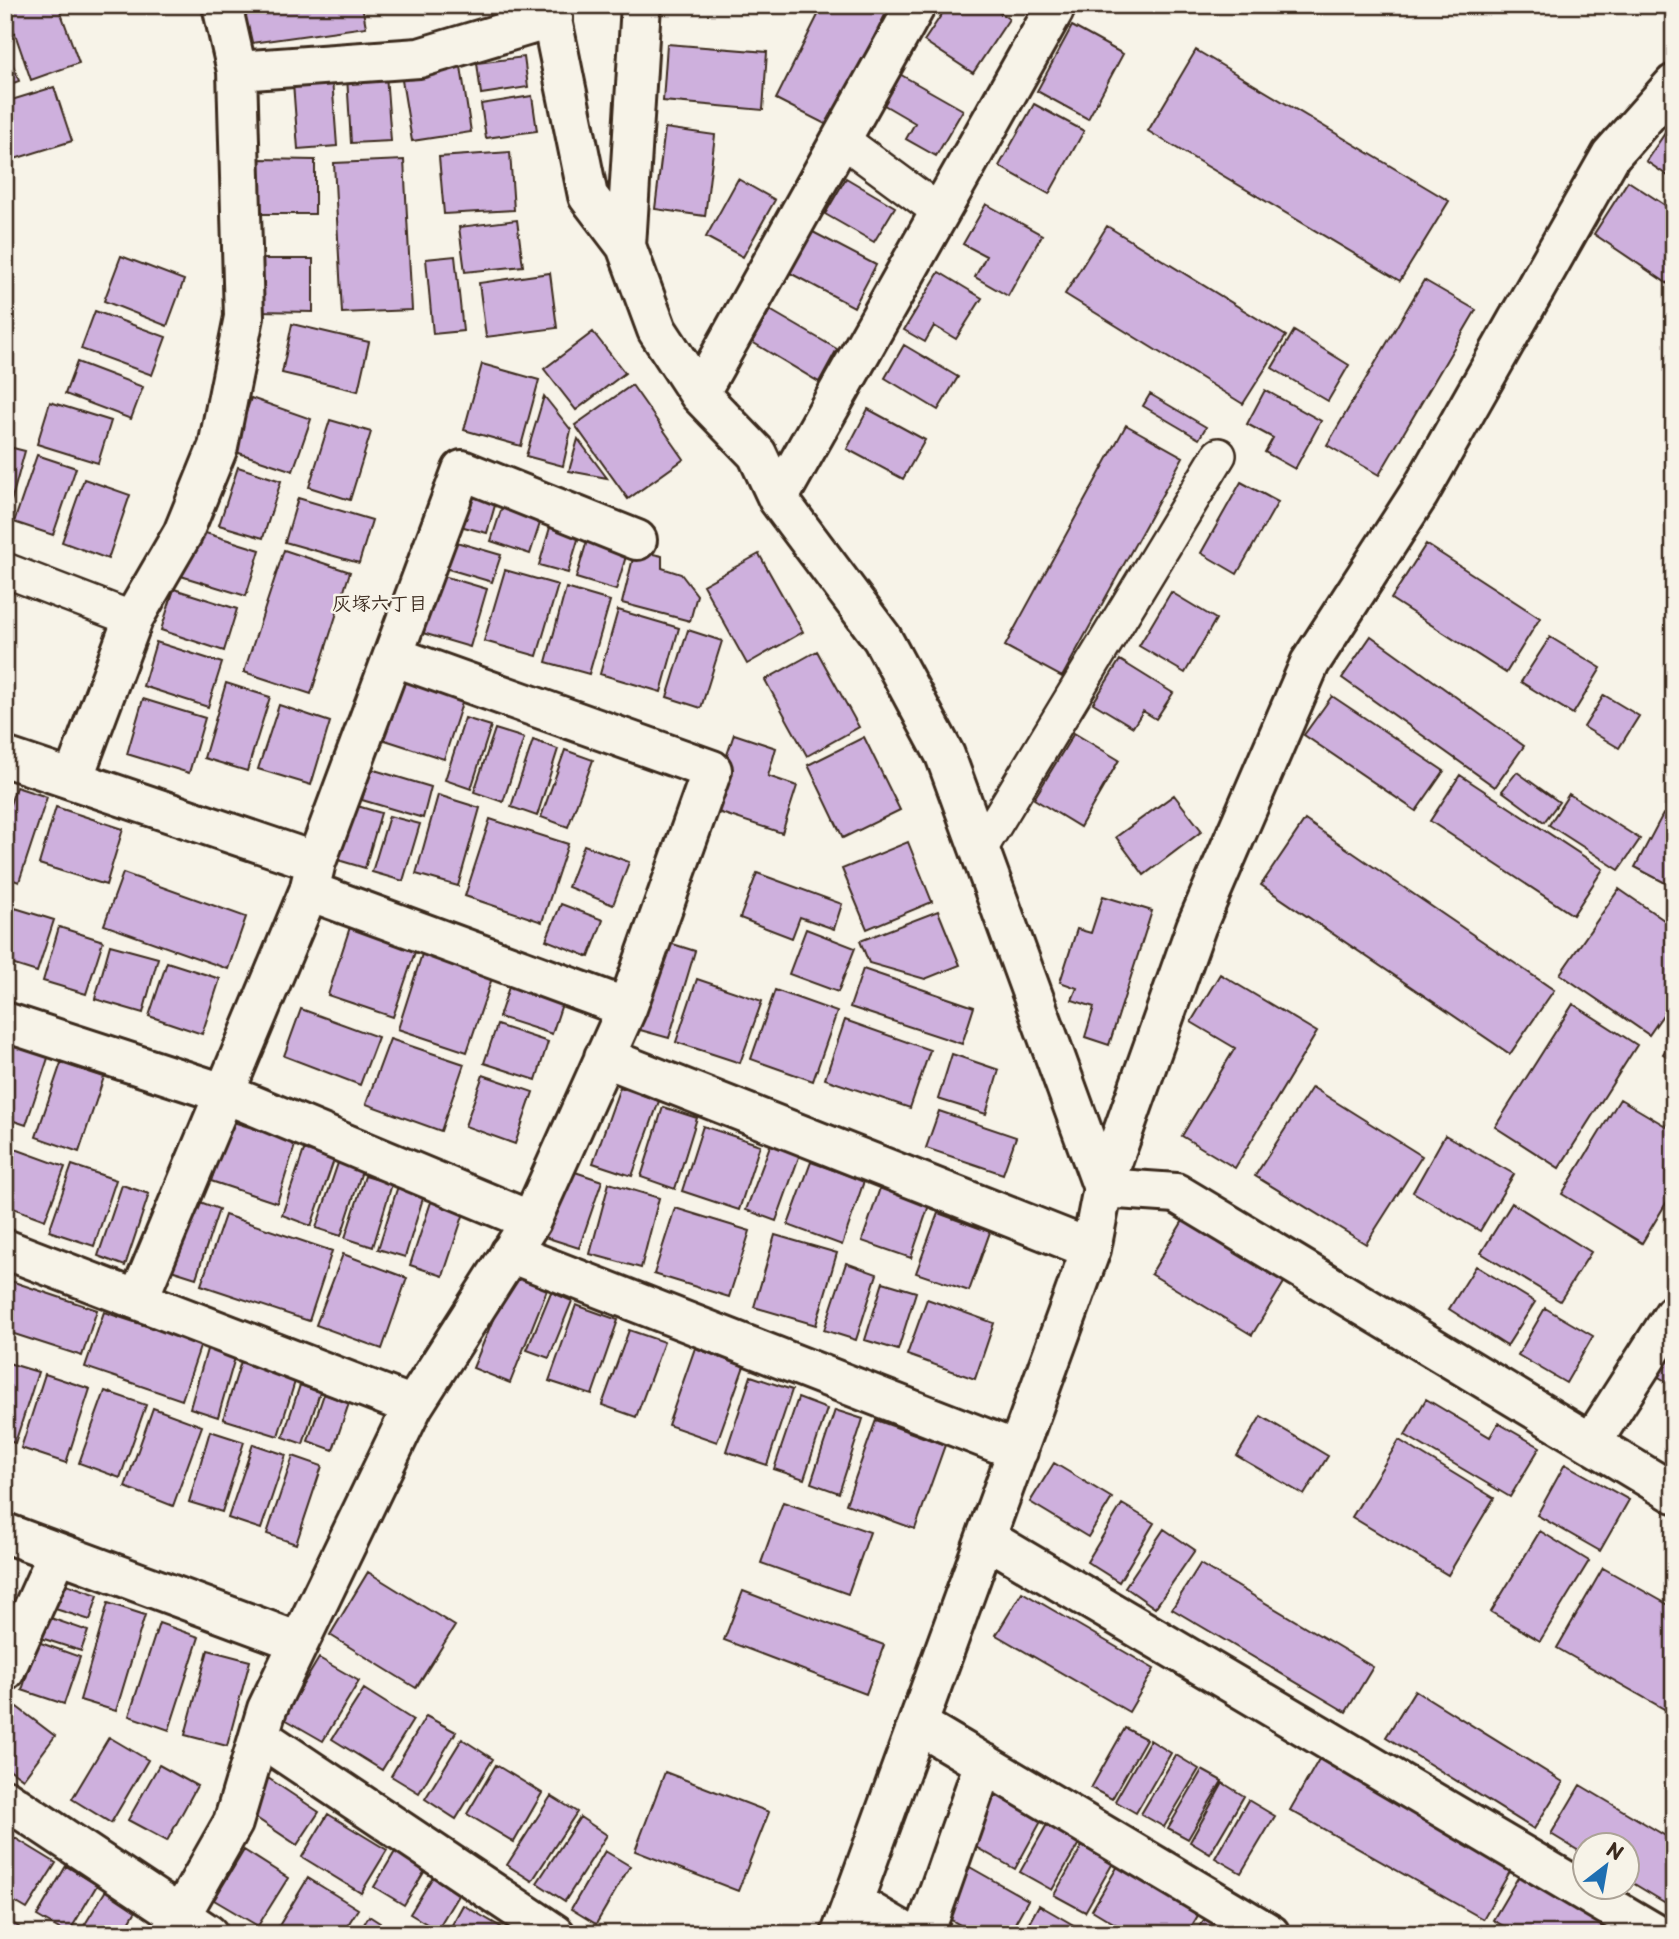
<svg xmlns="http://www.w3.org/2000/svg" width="1679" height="1939" viewBox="0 0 1679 1939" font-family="'Playpen Sans','Klee One',sans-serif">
<rect width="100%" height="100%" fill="#f7f3e8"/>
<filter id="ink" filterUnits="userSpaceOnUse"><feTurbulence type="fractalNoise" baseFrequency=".0143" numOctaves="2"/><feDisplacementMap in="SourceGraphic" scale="14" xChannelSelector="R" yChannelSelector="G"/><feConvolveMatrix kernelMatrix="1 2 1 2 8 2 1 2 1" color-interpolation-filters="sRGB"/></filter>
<g filter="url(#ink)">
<path fill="#ceb0dd" stroke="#3b2a1e" stroke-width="2" d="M5,5H58L79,63L31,80Z
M239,5H362L366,27L245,44Z
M823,5H890L829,126L776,99Z
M948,5H989L1009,19L973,73L924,41Z
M1072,26L1123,54L1088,119L1037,91Z
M5,44L19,81L5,86Z
M667,44L767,52L763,110L663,101Z
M1196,50L1449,201L1400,281L1148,131Z
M524,57L528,87L481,94L477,63Z
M460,60L471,132L412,141L400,68Z
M896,72L963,110L936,156L906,139L915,123L879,102Z
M386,74L391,141L351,143L347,76Z
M332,79L337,146L298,149L293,83Z
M54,87L72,141L5,162V102Z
M532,96L537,131L486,138L481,104Z
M1034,104L1084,131L1049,194L999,166Z
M1674,120V180L1646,161Z
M665,128L715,135L705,216L655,209Z
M510,152L514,210L444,214L439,157Z
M258,159L315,160V214H258Z
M404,160L412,310L342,313L334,163Z
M846,178L895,207L874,242L825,214Z
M738,179L775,200L743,257L706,237Z
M1628,181L1674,211V288L1594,234Z
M986,204L1042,235L1008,296L975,277L986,256L963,244Z
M517,220L523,266L465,272L459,227Z
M1107,226L1286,336L1243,404L1065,294Z
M811,231L876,265L854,307L790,273Z
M121,256L184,280L167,326L104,301Z
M455,256L463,331L433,334L426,259Z
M258,259H313V312L258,311Z
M939,272L982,298L956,339L934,326L925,342L904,330Z
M550,273L557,328L486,337L479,283Z
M1424,280L1476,310L1379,475L1327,445Z
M770,310L837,349L819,382L752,342Z
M95,311L166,337L152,375L81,349Z
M292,324L369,342L358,391L282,373Z
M1294,331L1349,365L1328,401L1272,368Z
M593,332L625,373L576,410L544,369Z
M904,345L958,377L938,410L885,378Z
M77,362L143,387L131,419L65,394Z
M482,364L539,380L521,446L464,430Z
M632,385L684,459L628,499L575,425Z
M1265,390L1321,421L1295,469L1265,452L1273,438L1247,424Z
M1150,394L1206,427L1199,439L1143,406Z
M544,396L571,430L563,466L526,456Z
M251,398L311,419L293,471L233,451Z
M50,402L111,421L98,463L37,444Z
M868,409L925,440L903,479L847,449Z
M330,420L371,432L350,500L309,487Z
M1126,425L1183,457L1062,677L1005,646Z
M578,439L607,478L569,471Z
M5,446L25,451L6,520H5Z
M37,455L76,468L53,535L14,522Z
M238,467L281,481L263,538L219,525Z
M84,479L130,495L108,559L62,542Z
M1241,482L1278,502L1237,574L1201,553Z
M467,486L498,495L487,533L456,525Z
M298,498L372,520L359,563L285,542Z
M504,501L543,514L530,554L491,541Z
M551,524L580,533L568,573L539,565Z
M196,530L260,550L246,596L181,576Z
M589,534L629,546L616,590L576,578Z
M446,539L501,555L492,582L438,566Z
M1426,544L1540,618L1506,673L1391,599Z
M284,550L350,572L311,694L244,672Z
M635,550L662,556V568L681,574L697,595L690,621L622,603Z
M759,554L803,632L747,664L703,585Z
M505,570L558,585L537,656L484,641Z
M433,573L487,589L470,647L416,631Z
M566,588L610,601L589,674L546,662Z
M174,589L237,609L224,651L161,630Z
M1171,592L1216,619L1185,673L1139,646Z
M618,610L679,628L661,692L600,674Z
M688,630L722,641L701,708L667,697Z
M1371,636L1524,746L1495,787L1342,678Z
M1550,637L1601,668L1573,714L1521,682Z
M156,642L222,663L208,707L143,686Z
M817,651L859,727L807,756L765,680Z
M1120,660L1173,693L1156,719L1143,711L1133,727L1093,703Z
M402,677L464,697L444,759L382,739Z
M226,683L270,697L247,771L204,758Z
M1604,695L1639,716L1619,748L1584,727Z
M1332,696L1444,771L1416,811L1304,735Z
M143,699L205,718L189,773L127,754Z
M279,705L330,722L311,785L258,769Z
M465,718L491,726L471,789L445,780Z
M495,729L524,738L503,802L474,792Z
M1074,733L1119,760L1080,827L1034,799Z
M734,734L776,748L768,776L797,786L782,833L709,809Z
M864,737L900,810L843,838L808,765Z
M533,740L558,749L537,816L511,807Z
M565,750L593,760L568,827L541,817Z
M371,769L431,787L423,818L362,800Z
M1517,772L1559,802L1544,822L1502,791Z
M1460,775L1603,869L1573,915L1430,821Z
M16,787L47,797L19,882L5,877V819Z
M1569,794L1640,839L1619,870L1549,825Z
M438,795L480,808L458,886L416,874Z
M1174,795L1202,831L1144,875L1116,837Z
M354,805L381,813L365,868L338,860Z
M56,807L123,829L106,885L39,864Z
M1663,814L1674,820L1673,887L1635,867Z
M389,816L420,824L403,881L372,872Z
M490,819L568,844L542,922L465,896Z
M1305,820L1554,990L1510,1054L1261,885Z
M908,842L932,902L867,929L842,869Z
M584,845L629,862L613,905L568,887Z
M123,873L246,917L228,969L104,925Z
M757,873L842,904L834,929L800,917L792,938L740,918Z
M1619,889L1674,927V999L1649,1035L1560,974Z
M1103,896L1152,911L1109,1045L1085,1037L1094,1007L1072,1000L1077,988L1060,982L1077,929L1091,933Z
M561,904L603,920L589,957L546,940Z
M15,908L54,920L37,972L5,962V940Z
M938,911L960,965L925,979L869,963L860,941Z
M59,927L103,941L86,994L43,981Z
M350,927L416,949L393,1017L328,995Z
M806,929L855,948L838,992L789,974Z
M660,940L695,951L669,1038L633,1028Z
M110,945L158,958L143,1013L95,999Z
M422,954L492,978L467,1052L398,1029Z
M167,962L220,979L202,1034L149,1016Z
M863,969L974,1007L962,1044L850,1007Z
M1220,974L1317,1032L1235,1168L1182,1136L1235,1048L1191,1022Z
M697,979L762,1001L740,1063L676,1042Z
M510,984L563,1001L552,1034L499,1017Z
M775,990L837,1012L813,1081L751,1059Z
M1573,1004L1637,1045L1559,1168L1495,1127Z
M301,1009L378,1037L360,1085L284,1056Z
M845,1020L930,1050L910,1108L825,1079Z
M497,1025L548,1042L536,1080L484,1063Z
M1674,1037V1061L1663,1054Z
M390,1039L464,1064L441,1131L366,1104Z
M5,1041L49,1055L26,1125L5,1118Z
M952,1054L999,1070L986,1114L938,1099Z
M61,1063L104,1077L79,1152L36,1137Z
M483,1075L533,1092L515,1144L465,1126Z
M620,1087L659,1101L632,1176L593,1163Z
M1312,1087L1422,1156L1366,1244L1255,1176Z
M1620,1099L1674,1131V1190L1642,1243L1562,1194Z
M663,1107L697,1118L675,1189L641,1177Z
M939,1111L1016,1137L1003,1174L926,1148Z
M230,1121L296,1142L277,1203L211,1181Z
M703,1126L760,1145L739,1210L682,1191Z
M1445,1135L1514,1174L1480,1231L1413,1192Z
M771,1143L800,1154L776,1221L746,1210Z
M7,1146L65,1167L45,1220L5,1205V1152Z
M304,1150L334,1160L311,1226L282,1215Z
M811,1162L864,1181L842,1245L788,1225Z
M338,1163L362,1171L341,1236L316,1228Z
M72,1165L116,1180L94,1246L49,1231Z
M569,1170L602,1181L579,1248L545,1237Z
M365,1176L392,1184L373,1247L345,1238Z
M609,1183L659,1198L641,1268L590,1254Z
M122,1185L149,1194L125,1266L98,1256Z
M398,1186L424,1195L405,1257L378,1249Z
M880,1188L929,1205L911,1258L862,1241Z
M432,1199L465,1210L443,1276L410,1265Z
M195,1200L219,1209L196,1278L171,1270Z
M1512,1203L1591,1252L1560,1301L1481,1253Z
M675,1208L750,1231L729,1297L654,1274Z
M938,1213L990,1232L969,1291L916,1273Z
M1187,1214L1288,1276L1252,1335L1151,1274Z
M225,1215L332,1251L309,1321L201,1285Z
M775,1235L837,1253L816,1325L754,1307Z
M343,1254L407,1278L382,1349L316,1325Z
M846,1263L877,1274L856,1340L824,1330Z
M1476,1266L1535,1302L1507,1346L1449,1309Z
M514,1268L550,1282L510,1383L473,1368Z
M5,1279L97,1310L82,1356L5,1331Z
M883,1282L916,1292L898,1350L865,1340Z
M551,1292L572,1301L549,1358L527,1350Z
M927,1299L994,1323L975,1379L907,1355Z
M576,1305L618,1320L592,1395L549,1381Z
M1545,1308L1593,1336L1566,1383L1518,1355Z
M104,1312L201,1344L182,1400L85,1367Z
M629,1330L664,1342L636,1417L602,1405Z
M208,1346L236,1354L218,1417L190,1408Z
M695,1348L744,1366L717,1442L668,1425Z
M1674,1349V1386L1657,1376Z
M242,1358L297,1375L278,1436L223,1419Z
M5,1362L38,1372L15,1443L5,1440Z
M45,1374L90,1389L66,1463L21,1448Z
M751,1376L792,1390L767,1465L726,1451Z
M300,1385L320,1392L303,1444L283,1437Z
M105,1391L146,1405L120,1478L79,1463Z
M324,1394L349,1403L333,1450L308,1441Z
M798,1398L827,1409L804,1479L774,1469Z
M1426,1399L1490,1437L1498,1423L1540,1447L1510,1497L1405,1435Z
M153,1408L202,1426L173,1506L125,1487Z
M835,1410L863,1419L839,1493L811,1483Z
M1261,1416L1328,1456L1304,1495L1237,1456Z
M876,1420L945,1445L915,1529L846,1504Z
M210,1431L244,1442L222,1512L189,1502Z
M1399,1440L1494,1498L1448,1575L1352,1517Z
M253,1444L286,1455L261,1529L228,1518Z
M293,1456L322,1466L296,1544L267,1534Z
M1054,1463L1112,1498L1088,1537L1030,1502Z
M1565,1464L1629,1500L1600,1551L1537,1515Z
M783,1502L870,1532L848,1594L761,1563Z
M1122,1504L1154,1523L1119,1582L1087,1562Z
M1164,1529L1195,1550L1155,1608L1125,1587Z
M1540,1531L1589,1561L1540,1641L1491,1612Z
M1200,1564L1373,1667L1346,1712L1172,1609Z
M1603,1568L1674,1608L1673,1714L1557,1648Z
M368,1572L455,1626L416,1688L330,1635Z
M55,1580L98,1595L90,1620L46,1606Z
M743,1591L884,1645L866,1694L724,1640Z
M1022,1592L1154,1669L1129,1712L996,1635Z
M108,1603L145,1615L116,1711L80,1700Z
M42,1615L88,1631L81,1651L35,1636Z
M159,1623L199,1637L169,1730L129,1716Z
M38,1642L80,1657L64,1704L22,1690Z
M208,1650L250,1661L227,1746L185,1735Z
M319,1658L359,1681L323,1741L283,1718Z
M364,1689L413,1720L382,1770L332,1739Z
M1415,1690L1563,1782L1534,1829L1386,1737Z
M13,1704L55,1736L23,1779L5,1766V1715Z
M426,1716L456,1732L419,1793L391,1776Z
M1125,1728L1146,1739L1112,1799L1091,1788Z
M109,1737L148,1760L111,1823L72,1799Z
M462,1739L493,1759L456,1819L425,1799Z
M1150,1740L1171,1753L1136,1813L1115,1801Z
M1176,1755L1199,1769L1164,1827L1141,1814Z
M1319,1759L1512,1868L1483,1919L1290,1810Z
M159,1765L197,1786L167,1841L128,1820Z
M496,1765L542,1793L514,1842L467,1814Z
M1202,1770L1222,1781L1188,1839L1168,1828Z
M665,1772L769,1812L738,1891L635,1851Z
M268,1778L319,1812L297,1845L246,1811Z
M1223,1783L1244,1796L1210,1854L1190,1842Z
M1580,1785L1674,1841V1908L1626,1879V1844H1584V1854L1551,1834Z
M995,1789L1044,1816L1015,1869L965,1841Z
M551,1796L577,1812L532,1881L507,1865Z
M1248,1800L1275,1816L1241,1873L1215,1858Z
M328,1814L387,1850L361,1893L302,1857Z
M580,1817L607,1835L565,1901L537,1883Z
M1050,1819L1082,1838L1052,1890L1020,1872Z
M15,1838L56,1863L27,1909L5,1896V1854Z
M1086,1839L1117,1856L1085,1912L1054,1895Z
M244,1850L288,1878L258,1926L214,1900Z
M396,1850L426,1869L404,1905L374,1887Z
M605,1851L630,1866L596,1924L571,1909Z
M1119,1864L1200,1912L1187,1934H1132L1092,1910Z
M66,1866L97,1885L68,1934L37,1916Z
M968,1866L1028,1900L1009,1934H976L941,1914Z
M1520,1874L1626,1934H1518L1493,1920Z
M434,1875L460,1892L437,1930L410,1914Z
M308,1878L358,1909L342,1934H274Z
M106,1890L137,1909L122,1934H79Z
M463,1905L513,1934H447Z
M1039,1905L1089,1934H1023Z
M369,1916L397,1934H358Z
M1207,1916L1236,1934H1195Z
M5,1919L19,1927L15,1934H5Z"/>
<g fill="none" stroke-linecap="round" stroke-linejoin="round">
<defs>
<path id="service" d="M841,139L940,212
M5,570L133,619
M979,851L1219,455"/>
<path id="minor" d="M549,5L588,196L626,246
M641,5L626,246L657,330L699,394L757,454L778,499L882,638L945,755L1103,1188
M237,71L419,58L553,18
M699,394L916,5
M778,499L1054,10L1047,5
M393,656L712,770L627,1008
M5,757L316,862
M73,779L133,619L183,533L218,447L244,317L237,71L222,5
M5,1022L226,1094L531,1221
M604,1057L1091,1249
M1103,1188L1176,1193L1674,1493
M5,1249L413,1406
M510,1253L1018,1451
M138,1300L309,891L316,862L462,470L637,540
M1592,1442L1674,1314
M5,1533L299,1642
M986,1538L1656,1934
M5,1671L58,1553
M919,1725L1270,1934
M259,1736L555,1934
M5,1799L208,1934
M853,1902L908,1934
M170,1934L233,1823L267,1709L413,1406L531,1221L627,1008L309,891
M841,1934L1091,1249L1103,1188L1196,927L1310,663L1419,494L1611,155L1674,84
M924,1934L984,1763"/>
</defs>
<use href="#service" stroke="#3b2a1e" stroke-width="38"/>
<use href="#minor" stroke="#3b2a1e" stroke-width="44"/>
<use href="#service" stroke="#f7f3e8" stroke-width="33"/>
<use href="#minor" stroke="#f7f3e8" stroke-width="38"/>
</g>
</g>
<g text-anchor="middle" stroke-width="5" stroke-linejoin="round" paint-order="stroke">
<g font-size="19" font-weight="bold" fill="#3b2a1e" stroke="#f7f3e8">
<text x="380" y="610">灰塚六丁目</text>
</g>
</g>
<rect width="1679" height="1939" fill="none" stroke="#f7f3e8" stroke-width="28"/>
<rect x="14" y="14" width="1651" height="1911" fill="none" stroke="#3b2a1e" stroke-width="2.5" filter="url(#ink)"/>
<g transform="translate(1606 1866) rotate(31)"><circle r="33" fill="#f7f3e8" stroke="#aca397" stroke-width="2"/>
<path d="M0-5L12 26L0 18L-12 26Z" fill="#1f6fb2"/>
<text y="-10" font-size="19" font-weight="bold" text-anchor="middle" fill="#3b2a1e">N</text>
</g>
</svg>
